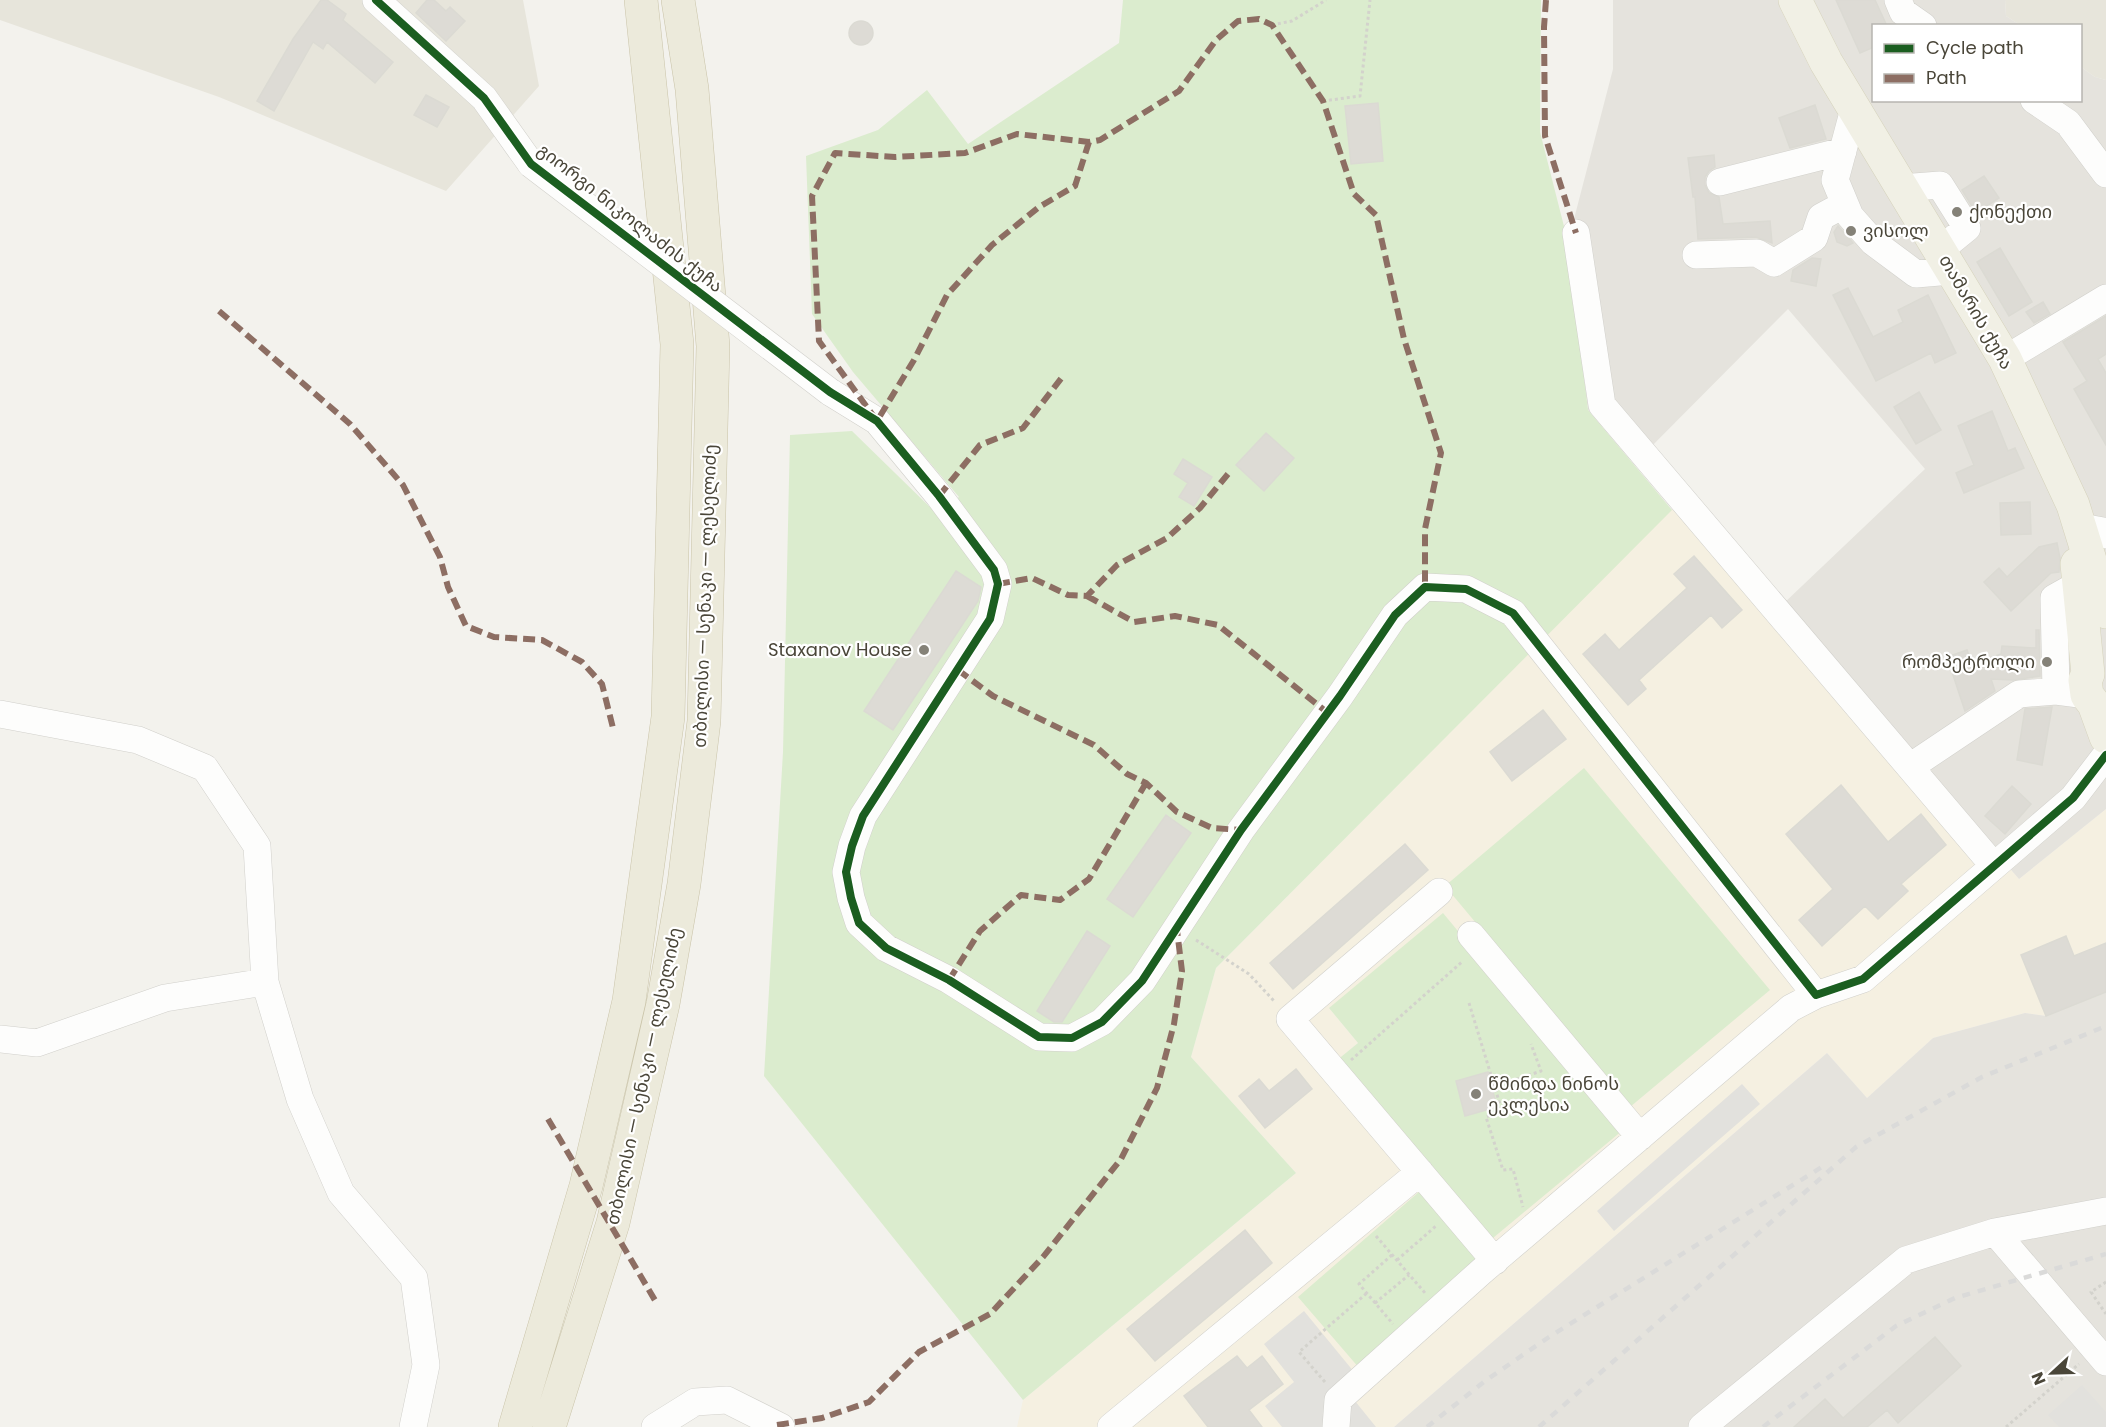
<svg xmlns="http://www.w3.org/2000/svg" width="2106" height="1427" viewBox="0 0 2106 1427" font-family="Poppins,'Noto Sans Georgian',sans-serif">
<rect width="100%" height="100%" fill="#f3f2ed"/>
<path fill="#e7e5db" d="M0,0H523L539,86L446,191L219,97L0,20Z
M2005,0H2106V80L2095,77L2081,67L2080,26L2020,25L2006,16Z"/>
<path fill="#f5f0e1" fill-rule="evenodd" d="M1687,494L2019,879L2106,809V991L2046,1016L2025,1013L1933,1038L1867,1098L1827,1053L1394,1427H1017L1023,1400L1296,1173L1191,1057L1216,968ZM1329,1008L1623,1130L1337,1061L1358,1043Z"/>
<path fill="#e5e3dd" d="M1613,0H2005L2006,16L2020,25L1874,26V100H2080L2081,67L2095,77L2106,80V809L2019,879L1782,605L1925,469L1788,309L1634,464L1588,410L1568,242L1613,69Z
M2106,991V1427H1394L1827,1053L1867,1098L1933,1038L2025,1013L2046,1016Z"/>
<path fill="#dbecce" d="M1123,0H1541L1540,132L1568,242L1588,410L1672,510L1216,968L1191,1057L1296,1173L1023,1400L764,1076L783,752L790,435L852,431L936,513L959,497L853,372L812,314L806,156L878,130L927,90L968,144L1119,43Z
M1584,768L1770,990L1630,1107L1445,886Z
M1443,913L1623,1130L1487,1243L1336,1061L1358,1043L1329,1008Z
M1420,1191L1482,1264L1360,1369L1298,1297Z"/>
<path fill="#e2e1dd" d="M1742,1084L1760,1104L1614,1231L1597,1211Z
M1304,1311L1368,1389L1355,1401L1376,1427H1282L1265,1406L1294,1382L1264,1344Z
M2082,1385L2106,1412V1427H2059L2048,1415Z"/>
<path fill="#dddbd5" stroke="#dbdad3" stroke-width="1.5" d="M321,0H327L346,14L343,20L393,62L375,83L327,42L323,49L313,42L274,111L257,101L293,39Z
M427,0H434L446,11L450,7L465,21L446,41L416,13Z
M1836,0H1875L1887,26H1874V47L1860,53Z
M849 33a12 12 0 1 1 24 0a12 12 0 1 1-24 0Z
M426,95L449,107L437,127L414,115Z
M1378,103L1383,161L1351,164L1345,106Z
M1815,105L1826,139L1790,148L1779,118Z
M1714,155L1715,167L1709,171L1705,177V185L1709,193L1719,197L1723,224L1770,221L1772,243L1756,237L1698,239L1695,197H1693L1688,158Z
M1984,176L1999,198L1976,213L1962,190Z
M1838,226L1853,243L1847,246L1837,242L1834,232Z
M2000,248L2032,302L2009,316L1977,262Z
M1812,258L1821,259L1816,286L1791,281L1793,270Z
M1848,288L1873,337L1903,322L1898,310L1928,295L1956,353L1935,363L1931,353L1876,381L1833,295Z
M2043,302L2050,314L2034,323L2026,312Z
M2106,316V354L2098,359L2106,373V445L2074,389L2087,381L2063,342Z
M1919,392L1941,430L1916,444L1894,407Z
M1992,411L2008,451L2015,448L2024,468L1964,493L1956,473L1974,465L1958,426Z
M1266,433L1294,458L1264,491L1236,465Z
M1183,459L1212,477L1194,506L1179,497L1188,483L1174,474Z
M2030,502L2031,534L2001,535L2000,503Z
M2057,543L2060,558L2059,572L2051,573L2011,611L1984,582L1999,568L2007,577L2039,547Z
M1694,556L1742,610L1722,628L1711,615L1639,680L1646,689L1628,705L1583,654L1605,634L1619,650L1687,588L1674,574Z
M956,571L981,587L978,601L893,730L864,711Z
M2036,630H2039L2040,676L2013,680L1991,679L1995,691L1965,711L1947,657L1967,650L1972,664L2001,654L2002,646L2036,648Z
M2052,707L2042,765L2017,760L2025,709Z
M1543,710L1566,739L1512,781L1490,752Z
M1841,785L1888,842L1921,814L1946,845L1901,884L1908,891L1878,919L1865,906L1822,946L1799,920L1833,889L1786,834Z
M2012,786L2031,804L2005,834L1985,816Z
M1166,815L1191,833L1133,917L1107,899Z
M1405,844L1428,870L1293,989L1270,963Z
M1087,931L1110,946L1062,1022H1054L1037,1011Z
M2066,936L2074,956L2106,943V992L2046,1016L2021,955Z
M1296,1069L1312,1089L1265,1128L1239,1096L1259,1079L1269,1091Z
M1488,1072L1497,1107L1465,1116L1456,1081Z
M1245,1230L1272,1263L1155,1361L1127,1329Z
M1935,1337L1961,1366L1898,1423L1887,1410L1867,1427H1794L1825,1399L1843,1418Z
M1237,1356L1247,1368L1262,1356L1283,1384L1249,1410L1262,1427H1208L1184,1396Z"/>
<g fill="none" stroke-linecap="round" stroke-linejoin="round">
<defs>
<path id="minor" d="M376,0L484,98L531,164
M1898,0L1903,12L1923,26
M2034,100L2068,123L2106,174
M1854,109L1835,180L1850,216L1873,242L1916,274L1951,271
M1720,182L1843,151
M1901,188L1940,185L1967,228L1940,250
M1576,233L1602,405L1994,866
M1696,255L1757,253L1774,263L1814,238L1821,217L1845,204
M2005,359L2106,298
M830,392L877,421L939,496L994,570L998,584L990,619L863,816L852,846L846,872L851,898L859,923L886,948L949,980L1039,1037L1072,1038L1102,1022L1142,981L1241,830L1340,696L1395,615L1425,587L1466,589L1513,613L1816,995
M2081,527L2103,531L2106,535
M2056,691L2054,598L2079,584
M0,714L138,740L205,768L257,846L265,982L300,1099L341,1193L414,1278L426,1365L413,1427
M1910,767L2019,694L2056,691L2087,695
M1439,892L1290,1019L1495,1261
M1471,935L1640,1137
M0,1039L37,1043L165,998L265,982
M1995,1232L2106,1362
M655,1427L695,1402L727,1400L781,1427
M1111,1427L1420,1172
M1336,1427L1338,1400L1482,1271L1791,1008L1816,995L1863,979L2073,798L2106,755
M1702,1427L1906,1260L1995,1232L2106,1211"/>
<path id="major" d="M1795,0L1826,62L2005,359L2073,505L2106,612
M2077,564L2088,674L2085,680L2087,695L2094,704L2106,737"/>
<path id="highway" d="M515,1427L586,1186L629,1001L668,717L677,344L641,0
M549,1427L613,1223L663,1004L684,884L704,721L713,346L692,89L678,0"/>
</defs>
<use href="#minor" stroke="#d1d0cb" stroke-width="28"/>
<use href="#major" stroke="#d5d2bb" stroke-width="34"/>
<use href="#highway" stroke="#cac4a9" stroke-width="34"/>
<path stroke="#d3d2cc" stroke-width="3" stroke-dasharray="3 3" stroke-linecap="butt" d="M1272,25L1292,21L1326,0
M1323,101L1360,96L1370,0
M1196,940L1249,974L1275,1002
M1469,1003L1502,1111L1486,1117L1503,1170L1513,1169L1523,1207
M1351,1060L1463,961
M1494,1087L1541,1071L1531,1044
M1376,1236L1425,1293
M1392,1255L1359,1284L1393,1324
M1397,1260L1436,1226
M2106,1282L2091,1292L2106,1314
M1375,1303L1409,1275
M1325,1382L1299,1352L1367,1293
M2006,1427L2079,1364"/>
<use href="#minor" stroke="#fdfdfc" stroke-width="27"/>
<use href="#major" stroke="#f1f0e5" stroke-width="33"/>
<use href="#highway" stroke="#eceadb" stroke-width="33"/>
<path stroke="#dadad9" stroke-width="4.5" stroke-dasharray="8 8" stroke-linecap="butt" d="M1427,1427L1485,1381L1549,1337L1825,1165
M1539,1427L1856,1147L1982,1077L2106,1026
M1763,1427L1896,1326L1955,1298L2106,1254"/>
<defs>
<path id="minor-bridge" d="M531,164L830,392"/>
</defs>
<use href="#minor-bridge" stroke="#d1d0cb" stroke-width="28" stroke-linecap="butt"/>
<use href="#minor-bridge" stroke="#fdfdfc" stroke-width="27"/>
<path stroke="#8d6e63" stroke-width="6" stroke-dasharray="12 6" stroke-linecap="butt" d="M1546,0L1544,27L1545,136L1576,233
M1089,142L1075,186L1039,207L992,245L947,295L914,360L877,421L819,341L812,196L835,153L895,157L965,153L1017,134L1089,142L1100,140L1179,91L1216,40L1238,21L1259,19L1272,25L1323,101L1354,194L1376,215L1404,339L1441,453L1425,529V587
M219,311L350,424L403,485L440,557L448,587L466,626L494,637L542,640L582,662L602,684L614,732
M939,496L980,445L1023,428L1063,376
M998,584L1032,578L1068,595L1087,596L1117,565L1167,538L1200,508L1228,474
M1087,596L1134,622L1175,616L1218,625L1328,713
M958,670L993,696L1094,745L1127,774L1146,783L1177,812L1212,828L1241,830
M949,980L980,931L1021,895L1060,900L1089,879L1146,783
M548,1119L656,1302
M777,1425L822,1418L869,1402L919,1352L990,1314L1043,1257L1121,1159L1157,1088L1174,1024L1182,971L1177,930"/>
<defs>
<path id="cycleway" d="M376,0L484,98L531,164L830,392L877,421L939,496L994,570L998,584L990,619L863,816L852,846L846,872L851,898L859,923L886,948L949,980L1039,1037L1072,1038L1102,1022L1142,981L1241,830L1340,696L1395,615L1425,587L1466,589L1513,613L1816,995L1863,979L2073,798L2106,755"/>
</defs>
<use href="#cycleway" stroke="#fff" stroke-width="11"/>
<use href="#cycleway" stroke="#1b5e20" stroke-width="8"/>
</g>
<g fill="#858278" stroke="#fff" stroke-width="2">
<circle cx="1957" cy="212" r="6"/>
<circle cx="1851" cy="231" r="6"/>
<circle cx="924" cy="650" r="6"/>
<circle cx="2047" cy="662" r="6"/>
<circle cx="1476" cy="1094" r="6"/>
</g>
<g text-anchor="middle" stroke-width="4.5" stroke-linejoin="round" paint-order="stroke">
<g font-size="18" fill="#4a4639" stroke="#fff" text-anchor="start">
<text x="1969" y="218">ქონექთი</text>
<text x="1863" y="237">ვისოლ</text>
<text x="912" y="656" text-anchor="end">Staxanov House</text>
<text x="2035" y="668" text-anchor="end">რომპეტროლი</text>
<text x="1488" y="1090">წმინდა ნინოს<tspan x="1488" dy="21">ეკლესია</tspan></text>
</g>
<g font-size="18" fill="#4a4639" stroke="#fff">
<text transform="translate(630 218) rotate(38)" y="6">გიორგი ნიკოლაძის ქუჩა</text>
<text transform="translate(1976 312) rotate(60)" y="6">თამარის ქუჩა</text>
<text transform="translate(705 596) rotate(-88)" y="6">თბილისი — სენაკი — ლესელიძე</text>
<text transform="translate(644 1076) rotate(-78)" y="6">თბილისი — სენაკი — ლესელიძე</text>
</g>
</g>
<rect x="1872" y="24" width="210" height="78" fill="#ffffff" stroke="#b7b5b0" stroke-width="1.5"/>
<rect x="1884" y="44" width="30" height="9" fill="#1b5e20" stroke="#b7b5b0" stroke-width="1.5"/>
<text x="1926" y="54" font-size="18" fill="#4a4639">Cycle path</text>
<rect x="1884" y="74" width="30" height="9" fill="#8d6e63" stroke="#b7b5b0" stroke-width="1.5"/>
<text x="1926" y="84" font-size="18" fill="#4a4639">Path</text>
<g transform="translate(2052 1373) rotate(248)" stroke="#ffffff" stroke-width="4.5" paint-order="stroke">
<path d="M0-4.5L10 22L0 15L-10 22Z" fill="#4a4639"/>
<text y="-9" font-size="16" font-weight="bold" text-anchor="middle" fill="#4a4639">N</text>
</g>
</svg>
